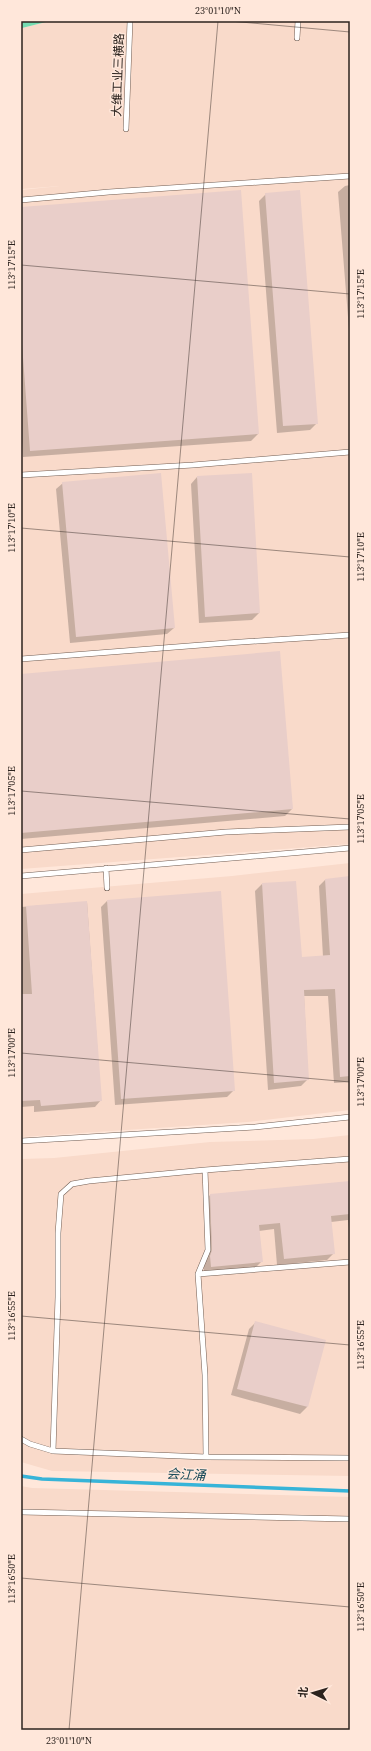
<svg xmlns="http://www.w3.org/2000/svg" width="371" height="1751" viewBox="0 0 371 1751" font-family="'Source Serif 4','Noto Sans SC',serif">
<rect width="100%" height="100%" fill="#ffe7da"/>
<path fill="#f9daca" d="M50,21H350V844L21,869V190L60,186L22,189V28Z
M350,863V1110L248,1122L21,1137V894L232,876Z
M350,1135V1476L52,1471L21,1462V1159L54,1158L210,1142L313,1139Z
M21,1486L32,1488L350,1497V1730H21Z"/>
<path fill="#74dcb1" d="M21,21H50L22,28L21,189Z"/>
<path fill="#0003" d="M350,185V342L338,192L345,186Z
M266,194L317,423L310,430L277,433L259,201Z
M21,208L258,434L251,441L23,457L21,427Z
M197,477L259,613L252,620L199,623L191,484Z
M63,483L174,628L167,634L70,643L56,489Z
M21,675L292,809L285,816L21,839Z
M350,877V1082L334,1083L328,996H304L308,1079L301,1086L268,1090L255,891L262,884L301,958L323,957L319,886L325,880Z
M107,901L234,1090L227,1097L115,1105L101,907Z
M87,902L101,1100L95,1107L34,1112V1106L21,1107V907Z
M350,1182V1236L348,1220L331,1222L334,1253L327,1260L277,1265L274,1229L259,1231L262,1261L255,1268L204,1273V1263L206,1257L204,1202L210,1195Z
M256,1322L324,1341L307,1407L300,1414L231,1395L249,1329Z"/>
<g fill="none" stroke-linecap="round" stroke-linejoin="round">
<path stroke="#37b4d8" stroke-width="3.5" d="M21,1476L42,1479L350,1491"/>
</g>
<path fill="#e9cec9" d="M241,190L259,434L30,451L21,331V207Z
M300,190L318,424L283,426L265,193Z
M161,473L175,628L76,637L62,482Z
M252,473L260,613L205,617L197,476Z
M280,651L293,809L21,833V674Z
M350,876V1076L340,1077L335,989L304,990L309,1080L274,1083L262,883L296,881L302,957L330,955L325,879Z
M221,891L235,1091L121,1099L107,900Z
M87,901L102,1101L41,1106L40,1100L21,1101V994H32L26,906Z
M350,1181V1214L331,1216L335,1254L284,1259L280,1223L259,1225L263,1262L211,1267L210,1256L212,1250L210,1194Z
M255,1321L326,1340L308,1407L237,1389Z"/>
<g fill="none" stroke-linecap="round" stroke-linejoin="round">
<defs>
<path id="lane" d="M297,38L298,21
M126,129L130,21
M21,200L109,192L350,176
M21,475L193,465L350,452
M21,659L227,643L350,635
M21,850L226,832L350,827
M106,868L107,888
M21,876L350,848
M21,1141L255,1127L350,1117
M198,1274L208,1250L205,1170
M21,1439L30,1444L53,1451L206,1457L350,1458
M53,1451L58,1297V1233L61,1194L72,1184L89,1181L205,1170L350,1159
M206,1457L205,1375L198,1274L350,1262
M21,1512L350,1519"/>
</defs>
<use href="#lane" stroke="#715d52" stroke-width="6"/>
<use href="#lane" stroke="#fff" stroke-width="5"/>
</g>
<path fill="none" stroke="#2c231e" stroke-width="1" stroke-opacity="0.45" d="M230,21L350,32M21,265L350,294M21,528L350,557M21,791L350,819M21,1053L350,1082M21,1316L350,1345M21,1578L350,1607M69,1730L218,21"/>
<g text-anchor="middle" stroke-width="3" stroke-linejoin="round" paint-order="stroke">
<g font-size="12" fill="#2c231e" stroke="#ffe7da">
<text transform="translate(118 75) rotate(-88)" y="4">大维工业三横路</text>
</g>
<g font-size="13" font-style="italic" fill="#134756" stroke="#ffe7da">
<text transform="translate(186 1474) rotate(3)" y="5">会江涌</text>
</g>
</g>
<rect width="371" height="1751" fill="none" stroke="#ffe7da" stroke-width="44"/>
<g transform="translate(313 1693) rotate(275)" stroke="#ffe7da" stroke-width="3" paint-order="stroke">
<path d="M0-3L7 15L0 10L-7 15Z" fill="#2c231e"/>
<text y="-6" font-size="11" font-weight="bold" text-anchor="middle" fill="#2c231e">北</text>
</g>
<rect x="22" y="22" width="327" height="1707" fill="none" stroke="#2c231e" stroke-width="1.5"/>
<g font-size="10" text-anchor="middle" fill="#2c231e">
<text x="218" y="14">23°01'10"N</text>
<text transform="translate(11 265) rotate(-90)" y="4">113°17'15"E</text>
<text transform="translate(360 294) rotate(-90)" y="4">113°17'15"E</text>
<text transform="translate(11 528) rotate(-90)" y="4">113°17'10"E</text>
<text transform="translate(360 557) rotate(-90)" y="4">113°17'10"E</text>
<text transform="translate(11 791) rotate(-90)" y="4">113°17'05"E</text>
<text transform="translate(360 819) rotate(-90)" y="4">113°17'05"E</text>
<text transform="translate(11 1053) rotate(-90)" y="4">113°17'00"E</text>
<text transform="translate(360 1082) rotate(-90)" y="4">113°17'00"E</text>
<text transform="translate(11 1316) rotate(-90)" y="4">113°16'55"E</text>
<text transform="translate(360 1345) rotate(-90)" y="4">113°16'55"E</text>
<text transform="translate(11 1579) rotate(-90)" y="4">113°16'50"E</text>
<text transform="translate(360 1607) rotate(-90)" y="4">113°16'50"E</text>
<text x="69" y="1744">23°01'10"N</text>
</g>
</svg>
